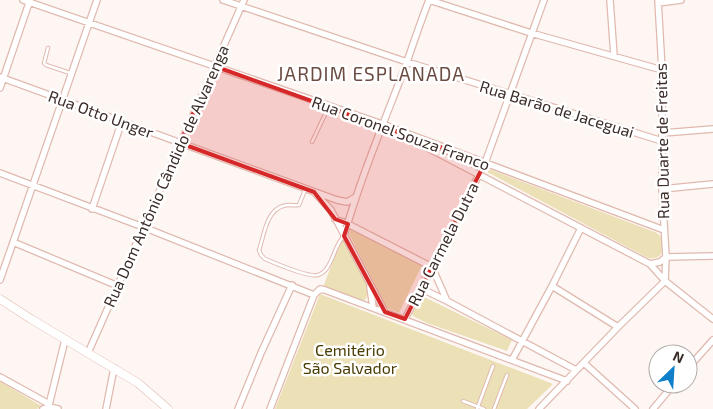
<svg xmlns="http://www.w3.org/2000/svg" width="713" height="409" viewBox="0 0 713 409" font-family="'Exo 2',sans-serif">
<rect width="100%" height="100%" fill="#fef6f3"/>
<path fill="#ebe0b6" d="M489,169L657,233L662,238C663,250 664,260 648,258L487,172Z
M351,229L422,265L399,313L387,308L349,234Z
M344,240L367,281L368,292L366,299L361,301L323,287L341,241Z
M320,294L553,384L527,409H275Z
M420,295L512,340L507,351L427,323L413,316L411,311Z
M0,381L43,407L36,409H0Z"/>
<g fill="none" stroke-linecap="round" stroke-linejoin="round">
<defs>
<path id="lane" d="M48,48L44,63L46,65L70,73
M312,142L329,106
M305,190L299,205C294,206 289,204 283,206C266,211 264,236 259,250L261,255L265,259C275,263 308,278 318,275C321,274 325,271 327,268C334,258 335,246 343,237
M463,401L484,409
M477,409L493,366
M494,409L507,375"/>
<path id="street" d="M23,0L382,124L664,230
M223,0L407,62L662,141
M429,0L531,33L662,70
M610,0L614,56
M658,0L662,70V189L666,257L665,281
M658,3L681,0
M0,77L337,200L347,202L356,197
M0,88L30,0
M663,133L713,129
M405,136L650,264L665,281L713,319
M0,173L143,227L314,295
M662,189L713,184
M315,193L331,210L385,312
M92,209L122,121
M335,219L348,224L432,267L447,301
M344,236C361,176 385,120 407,62C414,41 421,21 429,0
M13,242L118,286
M666,257L713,256
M650,264L660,262L666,257
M0,280L97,0
M552,286L618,327
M370,287L373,308
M420,288L447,301L576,370
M405,319L485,163L544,0
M88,353L244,0
M512,360L552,286L581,228
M584,363L635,409
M688,368L713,340
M0,377L49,404
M43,409L49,407L58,409
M48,409L65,340
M106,409L114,368
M238,409L261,353L292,285
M270,409L314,295L320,289L325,290L567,381
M539,409L618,327L665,281
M653,409L674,384"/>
<path id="secondary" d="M0,299L31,319L138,383L168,409"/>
</defs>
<use href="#lane" stroke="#e0b9af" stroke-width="4.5"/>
<use href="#street" stroke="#e0b9af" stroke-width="8"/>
<use href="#secondary" stroke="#e0b9af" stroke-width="9"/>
<use href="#lane" stroke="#fff" stroke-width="2.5"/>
<use href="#street" stroke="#fff" stroke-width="5.5"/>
<use href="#secondary" stroke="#fff" stroke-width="8"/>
</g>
<path fill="#d62828" fill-opacity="0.2" stroke="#d62828" stroke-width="4" stroke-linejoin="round" d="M214,66L485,163L405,319L385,312L344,236L348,224L335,219L314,192L180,143Z"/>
<g text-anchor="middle" stroke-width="5" stroke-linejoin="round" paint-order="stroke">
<g font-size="16" fill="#3b2c28" stroke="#fff">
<text transform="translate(557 109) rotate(17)" y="6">Rua Barão de Jaceguai</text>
<text transform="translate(101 114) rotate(20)" y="6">Rua Otto Unger</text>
<text transform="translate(401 133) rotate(20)" y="6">Rua Coronel Souza Franco</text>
<text transform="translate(662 141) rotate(-91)" y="6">Rua Duarte de Freitas</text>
<text transform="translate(166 176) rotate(-66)" y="6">Rua Dom Antônio Cândido de Alvarenga</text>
<text transform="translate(443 244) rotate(-63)" y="6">Rua Carmela Dutra</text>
</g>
<g font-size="16" fill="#493c02" stroke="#fff">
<text x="350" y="356">Cemitério<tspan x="350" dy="18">São Salvador</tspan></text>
</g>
<g font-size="19" letter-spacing="1" fill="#6d4c43" stroke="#fff">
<text x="371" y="81">JARDIM ESPLANADA</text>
</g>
</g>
<g transform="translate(673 369) rotate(25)"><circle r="24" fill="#ffffff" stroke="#b1aba9"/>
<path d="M0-4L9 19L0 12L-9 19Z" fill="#0d80c9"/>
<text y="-8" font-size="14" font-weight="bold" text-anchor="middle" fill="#3b2c28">N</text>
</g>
</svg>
